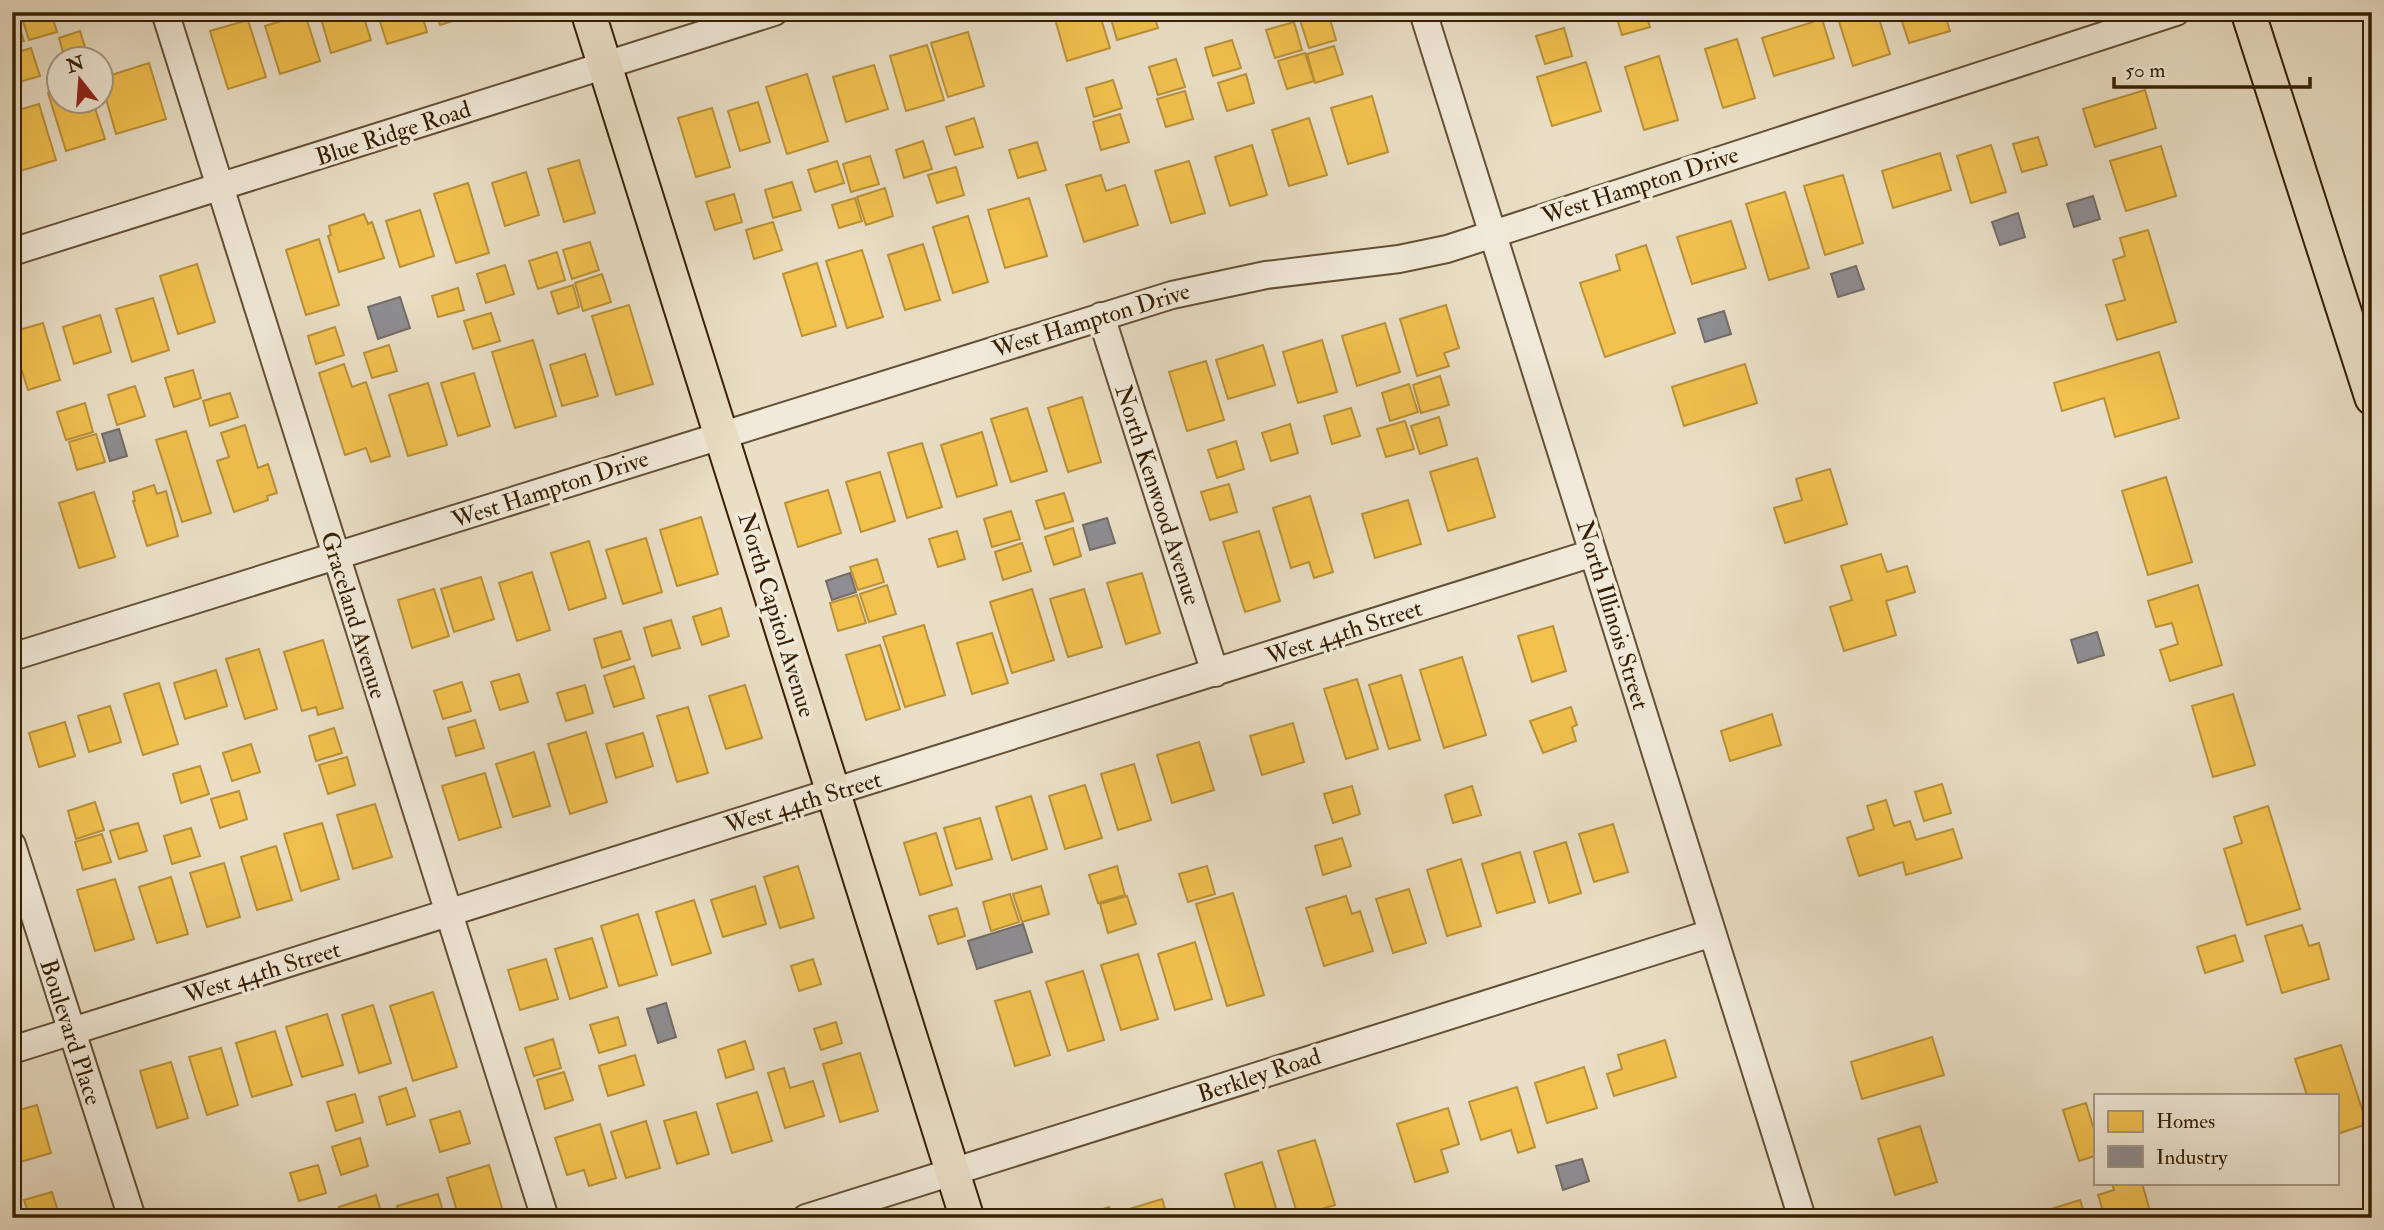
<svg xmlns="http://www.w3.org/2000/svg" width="2384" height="1230" viewBox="0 0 2384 1230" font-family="'IM FELL Double Pica',serif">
<rect width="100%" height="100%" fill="#eadfc6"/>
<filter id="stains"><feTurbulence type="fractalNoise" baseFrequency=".00286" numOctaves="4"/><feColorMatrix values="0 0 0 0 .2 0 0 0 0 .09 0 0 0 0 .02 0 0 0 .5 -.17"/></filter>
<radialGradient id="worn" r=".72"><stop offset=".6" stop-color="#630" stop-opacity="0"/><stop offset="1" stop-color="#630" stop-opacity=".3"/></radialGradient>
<path fill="#f2c14e" stroke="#ba9138" stroke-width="2" d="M20,12H51L57,32L29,40Z
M328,12H362L371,40L331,53L320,15Z
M377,12H421L427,32L387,44Z
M436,12H475L476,14L440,25Z
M1053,12H1099L1110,48L1067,61Z
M1109,12H1153L1158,28L1117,40Z
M1328,12L1336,40L1309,48L1300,20Z
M1615,12H1645L1650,27L1622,35Z
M1836,12H1877L1890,54L1853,66Z
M1899,12H1944L1950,31L1909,43Z
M15,13L24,41L12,44V14Z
M305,14L320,61L280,74L265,26Z
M1822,19L1834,58L1774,76L1762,38Z
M248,20L266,77L228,89L210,31Z
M1294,22L1302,50L1275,58L1266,30Z
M1564,28L1572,56L1545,64L1536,36Z
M80,31L89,60H65L59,38Z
M968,32L984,86L948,97L931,43Z
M1737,39L1755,98L1723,108L1705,49Z
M1232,40L1241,68L1213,76L1205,48Z
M927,45L944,100L906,111L890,56Z
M1334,46L1343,74L1315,83L1307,54Z
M31,48L40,76L12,84V54Z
M1305,53L1314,81L1287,89L1278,61Z
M1659,56L1678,120L1644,130L1625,67Z
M1176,59L1185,87L1158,95L1149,67Z
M1586,62L1601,111L1552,126L1537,77Z
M149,63L166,119L116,134L102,85V78Z
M874,65L888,109L846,122L833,77Z
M807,74L828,141L787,154L766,87Z
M1246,74L1254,103L1227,111L1218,83Z
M1113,80L1122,108L1094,117L1086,88Z
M60,90V102H93L105,139L66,151L48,93Z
M2145,90L2156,128L2095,147L2083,109Z
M1185,91L1193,119L1166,127L1157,99Z
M1372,96L1388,152L1348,164L1331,108Z
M758,102L770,142L740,151L728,111Z
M39,104L56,160L14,173L12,112Z
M712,108L730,167L696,177L678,118Z
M1120,114L1129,142L1101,150L1093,122Z
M974,118L983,147L955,155L946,127Z
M1309,118L1327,175L1289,186L1272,130Z
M2038,137L2047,165L2022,172L2013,144Z
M923,141L932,169L904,178L896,150Z
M1037,142L1046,170L1018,178L1009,150Z
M1252,145L1267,195L1230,206L1215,157Z
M1991,145L2006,192L1971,203L1957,156Z
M2161,146L2176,196L2126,211L2110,161Z
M1940,153L1951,190L1893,208L1882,171Z
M870,156L879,184L851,192L843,164Z
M579,160L595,213L564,222L548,169Z
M837,161L844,183L815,192L808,170Z
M1189,161L1205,213L1171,223L1155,171Z
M956,167L964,195L937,203L928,175Z
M526,172L539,215L505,226L492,183Z
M1101,175L1106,191L1125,185L1138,225L1084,242L1066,185Z
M1843,175L1863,243L1825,255L1804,186Z
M792,182L801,210L773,218L765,190Z
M468,183L489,253L456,263L434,194Z
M885,188L893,216L866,225L857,197Z
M1785,192L1809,268L1769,280L1746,204Z
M734,194L742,222L715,230L706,202Z
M855,198L862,221L839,228L832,205Z
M1029,198L1047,256L1005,268L988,210Z
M420,210L434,256L400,267L386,221Z
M364,214L368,224L372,222L384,258L339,272L328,236L331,235L329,226Z
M968,216L988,282L953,293L933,227Z
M1731,221L1746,268L1692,284L1677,237Z
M773,222L782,250L754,259L746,230Z
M2148,230L2176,322L2117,340L2106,305L2125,300L2113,260L2125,256L2120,238Z
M319,239L339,305L306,315L286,250Z
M590,242L599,270L572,279L563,250Z
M923,244L940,300L905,310L888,255Z
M1646,245L1675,333L1605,357L1580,283L1620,270L1616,255Z
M862,250L883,317L847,328L826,261Z
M557,252L565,280L538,289L529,261Z
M817,263L836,326L802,336L783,274Z
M197,264L215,322L178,334L160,276Z
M505,265L514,294L486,303L477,274Z
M602,274L611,302L583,311L575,283Z
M573,285L579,307L558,314L551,292Z
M458,288L464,310L438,317L432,296Z
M153,298L169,350L132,362L116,309Z
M629,305L653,384L616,395L592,316Z
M1446,305L1459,348L1444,353L1449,366L1417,376L1400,319Z
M491,313L500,341L473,349L464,321Z
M100,315L111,352L74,364L63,327Z
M43,323L60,380L28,390L12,340V332Z
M1385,323L1400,372L1357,386L1342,336Z
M335,327L344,355L316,364L308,336Z
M533,340L556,416L515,428L492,352Z
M1322,340L1337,392L1298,403L1283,352Z
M389,345L397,371L372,378L364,353Z
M1263,345L1275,385L1228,399L1216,360Z
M2159,352L2179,418L2115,437L2104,398L2062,411L2054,383Z
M585,354L598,396L562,406L550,365Z
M1206,361L1224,420L1187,431L1169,372Z
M344,364L352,387L366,382L390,456L371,462L366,448L345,455L319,373Z
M1745,364L1757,403L1684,426L1672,387Z
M193,370L201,398L174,407L165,378Z
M474,373L490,426L458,436L441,383Z
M1440,376L1449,405L1421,413L1413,385Z
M428,383L447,445L408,456L389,395Z
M1409,384L1418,412L1390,421L1382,393Z
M135,386L145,416L117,425L108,395Z
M230,393L238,417L210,426L203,401Z
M1082,397L1101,462L1068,472L1048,408Z
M85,403L93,432L66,440L57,412Z
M1027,408L1047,471L1011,482L991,419Z
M1351,408L1360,436L1332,444L1324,416Z
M1439,417L1447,445L1420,454L1411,426Z
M1405,421L1414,449L1386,457L1377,429Z
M1290,424L1298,453L1271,461L1262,433Z
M245,425L258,468L268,464L277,493L267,496L268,500L234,512L217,461L229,457L221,433Z
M186,431L211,513L182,522L156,440Z
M982,432L997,485L957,497L941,445Z
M96,434L105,462L77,470L69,442Z
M1236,441L1244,469L1217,478L1208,450Z
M922,443L942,507L907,518L888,453Z
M1477,458L1495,517L1448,531L1430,472Z
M1830,469L1847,524L1785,543L1774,508L1802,500L1796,479Z
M880,472L895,521L861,532L846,482Z
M2166,477L2192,562L2148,575L2122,491Z
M1229,484L1237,512L1210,520L1201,492Z
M154,485L157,494L166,491L178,536L147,546L133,501H135L133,492Z
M828,490L841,533L798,547L785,503Z
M94,492L115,557L79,568L59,503Z
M1064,493L1073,521L1045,529L1036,501Z
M1310,496L1333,572L1314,578L1309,562L1291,568L1273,508Z
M1408,500L1421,544L1375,558L1362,514Z
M1011,511L1020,539L992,547L984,519Z
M701,517L718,574L677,586L660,530Z
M1073,528L1081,556L1054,565L1045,537Z
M957,531L965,559L938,567L929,539Z
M1259,531L1280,601L1245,612L1223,542Z
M646,538L662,592L623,604L606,550Z
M589,541L606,598L569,610L551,553Z
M1022,543L1031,571L1003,580L995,552Z
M12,554L20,578L15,579L19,589L12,592Z
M1881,554L1887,572L1907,566L1915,592L1886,601L1896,635L1844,651L1830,607L1852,600L1841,566Z
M877,559L884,582L858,590L850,567Z
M532,572L550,630L517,641L499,583Z
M1142,573L1160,633L1126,644L1107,583Z
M481,577L494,619L454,632L441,589Z
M887,585L896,614L869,622L860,594Z
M2198,585L2222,665L2170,681L2160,650L2178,644L2172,623L2156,627L2148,601Z
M434,589L449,636L412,648L398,600Z
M1032,589L1054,660L1012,673L990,602Z
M1084,589L1102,647L1068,657L1050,599Z
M857,595L866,623L838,631L830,603Z
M721,608L729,636L702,645L693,617Z
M671,620L680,648L652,656L644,628Z
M924,625L945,695L905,707L883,637Z
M1553,626L1566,671L1532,682L1518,636Z
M621,631L630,659L602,668L594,639Z
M992,633L1008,683L972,694L957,643Z
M323,640L343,708L318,715L316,707L302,711L284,652Z
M880,645L900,709L866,720L846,655Z
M259,649L277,709L245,719L226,659Z
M1462,657L1486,735L1444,748L1420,670Z
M634,666L644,698L614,707L604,676Z
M216,670L227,706L185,719L174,683Z
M519,674L528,702L500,710L491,682Z
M1401,675L1420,740L1389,749L1369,685Z
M1357,679L1378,749L1346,759L1324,689Z
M462,682L471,711L443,719L434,691Z
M159,683L178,744L143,755L124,694Z
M585,685L593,713L566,721L557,693Z
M745,685L762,738L726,749L709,696Z
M2233,694L2255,765L2213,777L2192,706Z
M110,706L121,742L89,752L78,716Z
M688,707L708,773L677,782L657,716Z
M1571,707L1577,725L1572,727L1576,741L1543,753L1530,721Z
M1772,714L1781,745L1730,761L1721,731Z
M475,720L484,748L456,756L448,728Z
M65,722L75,756L39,767L29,733Z
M1293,723L1304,762L1262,775L1250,736Z
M334,728L342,753L316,761L309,736Z
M586,732L607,802L570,814L548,744Z
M643,733L653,766L616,778L606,744Z
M1199,742L1214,790L1172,803L1157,755Z
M251,744L260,772L232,781L223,753Z
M534,752L550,806L513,817L496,764Z
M347,757L355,785L328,794L319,765Z
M1134,764L1151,820L1118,830L1101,774Z
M200,766L209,794L181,803L173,774Z
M485,773L501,827L459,840L442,786Z
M1942,784L1951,813L1924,821L1915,792Z
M1085,785L1102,838L1065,849L1049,796Z
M1352,786L1360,814L1333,823L1324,794Z
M1472,786L1481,815L1453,823L1445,795Z
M239,791L247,819L220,828L211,799Z
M1031,796L1047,849L1012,860L996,807Z
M1886,800L1894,826L1910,821L1916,840L1953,829L1962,858L1906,875L1903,862L1859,876L1847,838L1874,829L1867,806Z
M95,802L104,830L76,839L68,811Z
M375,804L392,857L353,869L337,815Z
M2268,806L2300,909L2247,925L2224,849L2242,843L2234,817Z
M980,818L992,859L956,869L944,828Z
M138,823L147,851L119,859L110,831Z
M322,823L339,879L301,891L284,834Z
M1613,824L1628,872L1594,882L1579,834Z
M191,828L200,856L172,864L164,836Z
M936,833L952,885L920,895L904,843Z
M102,834L111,862L83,870L75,842Z
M1342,838L1351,866L1323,875L1315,846Z
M1566,842L1581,893L1549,903L1534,852Z
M276,846L292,900L257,910L241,857Z
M1520,852L1535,902L1497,913L1482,864Z
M1461,859L1481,926L1447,936L1427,870Z
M224,863L240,917L207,927L190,873Z
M798,866L814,918L780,928L764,877Z
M1117,866L1125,895L1098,903L1089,875Z
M1207,866L1215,894L1188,902L1179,874Z
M171,877L188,934L157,943L139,887Z
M115,879L134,939L95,951L77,890Z
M755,886L766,924L723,937L711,900Z
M1041,886L1049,914L1022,922L1013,894Z
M1409,889L1426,943L1393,953L1376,899Z
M1233,893L1264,995L1227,1006L1196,904Z
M1010,894L1019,922L991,931L983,902Z
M1127,896L1136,924L1108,933L1100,904Z
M1346,896L1352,914L1360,911L1373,951L1324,966L1306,908Z
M694,900L711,953L672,965L656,912Z
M957,908L965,936L938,944L929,916Z
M638,914L657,975L619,986L601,926Z
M2302,925L2309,946L2319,943L2329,979L2282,993L2265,936Z
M2235,935L2243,961L2205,973L2197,947Z
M592,938L607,987L570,999L555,949Z
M1195,942L1212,999L1175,1010L1158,954Z
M1138,954L1158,1019L1121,1030L1101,965Z
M546,959L558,999L520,1010L508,970Z
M813,959L821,984L799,991L791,966Z
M1083,971L1104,1040L1068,1051L1046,982Z
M1030,991L1050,1055L1015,1066L995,1001Z
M433,992L457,1067L413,1081L390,1006Z
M373,1005L391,1063L359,1073L342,1015Z
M327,1014L343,1065L302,1077L286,1027Z
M618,1017L626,1045L599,1053L590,1025Z
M836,1022L842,1043L821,1050L814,1029Z
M275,1031L292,1085L252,1097L236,1043Z
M1932,1037L1944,1075L1862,1099L1851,1062Z
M553,1039L561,1068L534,1076L525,1048Z
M1665,1040L1676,1077L1614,1096L1607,1074L1622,1069L1618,1055Z
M745,1041L754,1069L726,1078L718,1050Z
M2341,1045L2367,1124L2337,1134V1095H2307L2295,1059Z
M221,1048L238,1105L207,1115L189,1057Z
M860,1053L878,1111L840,1122L823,1064Z
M635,1055L644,1085L608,1096L599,1066Z
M171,1062L188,1118L157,1128L140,1071Z
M1584,1067L1597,1108L1547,1123L1535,1083Z
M784,1068L790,1088L813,1081L824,1116L785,1128L768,1073Z
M564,1072L573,1100L545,1109L537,1080Z
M1517,1087L1535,1147L1518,1153L1511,1130L1481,1140L1469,1102Z
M406,1088L415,1116L387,1125L379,1097Z
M757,1092L772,1141L732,1153L717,1104Z
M355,1094L363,1122L336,1131L327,1102Z
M2086,1103L2095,1133V1156L2079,1161L2063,1110Z
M37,1105L51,1153L20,1162L12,1138V1112Z
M1448,1108L1459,1144L1441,1150L1448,1172L1415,1182L1397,1124Z
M460,1111L470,1143L440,1152L430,1120Z
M696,1112L709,1154L677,1164L664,1121Z
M646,1121L660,1168L626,1178L611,1132Z
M600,1124L616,1178L589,1186L584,1170L567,1175L555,1138Z
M1920,1126L1937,1182L1895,1195L1878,1139Z
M360,1138L368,1166L341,1175L332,1147Z
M1315,1140L1335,1205L1298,1216L1278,1151Z
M1262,1162L1279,1218H1238L1225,1174Z
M318,1165L326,1193L299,1201L290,1173Z
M489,1165L505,1218H459L447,1178Z
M2112,1183H2142L2152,1218H2105L2098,1195L2114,1190Z
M52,1192L60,1218H30L24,1200Z
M438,1194L445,1218H401L397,1206Z
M376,1195L383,1218H342L339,1207Z
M1162,1199L1168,1218H1125L1123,1211Z
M2080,1200L2086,1218H2022Z
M1109,1207L1112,1218H1075Z"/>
<path fill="#8d8d92" stroke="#736c67" stroke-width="2" d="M2093,196L2100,219L2074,227L2067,204Z
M2018,213L2025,237L2000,245L1992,222Z
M1856,266L1864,289L1838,297L1831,274Z
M400,297L410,328L378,339L368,307Z
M1724,311L1731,334L1705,342L1698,319Z
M119,429L127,456L110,461L102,434Z
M1107,518L1115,543L1090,550L1083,525Z
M850,573L856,592L832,600L826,581Z
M2097,632L2104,655L2078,663L2071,640Z
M1023,924L1032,952L977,969L968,941Z
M666,1003L676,1037L658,1043L647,1009Z
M1582,1159L1589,1181L1563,1190L1556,1166Z"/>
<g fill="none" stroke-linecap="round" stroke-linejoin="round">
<defs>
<path id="minor" d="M165,12L545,1218
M1423,12L1802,1218
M12,252L774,12
M1101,316L1215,673
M12,657L1172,295L1266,275L1399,259L1447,249L2176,12
M12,845L132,1218
M12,1050L1593,553
M806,1218L1712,933"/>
<path id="major" d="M588,12L967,1218
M2248,12L2372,398"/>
</defs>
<use href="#minor" stroke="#645034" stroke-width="30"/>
<use href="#major" stroke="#372003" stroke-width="37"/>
<use href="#minor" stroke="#f1eada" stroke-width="26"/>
<use href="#major" stroke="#eadfc6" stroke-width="33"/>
</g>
<g text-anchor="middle" stroke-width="7" stroke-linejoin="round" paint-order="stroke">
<g font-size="24" fill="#372003" stroke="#f1eada">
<text transform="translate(393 133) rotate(-18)" y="8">Blue Ridge Road</text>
<text transform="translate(1640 185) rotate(-18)" y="8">West Hampton Drive</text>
<text transform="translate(1091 320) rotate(-17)" y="8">West Hampton Drive</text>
<text transform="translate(550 489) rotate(-18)" y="8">West Hampton Drive</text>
<text transform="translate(1158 495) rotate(72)" y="8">North Kenwood Avenue</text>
<text transform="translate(354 615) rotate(73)" y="8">Graceland Avenue</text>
<text transform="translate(777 615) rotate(73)" y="8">North Capitol Avenue</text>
<text transform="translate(1613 615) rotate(73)" y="8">North Illinois Street</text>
<text transform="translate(1344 632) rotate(-18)" y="8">West 44th Street</text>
<text transform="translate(803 802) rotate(-17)" y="8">West 44th Street</text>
<text transform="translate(262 972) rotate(-17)" y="8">West 44th Street</text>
<text transform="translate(71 1032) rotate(72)" y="8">Boulevard Place</text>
<text transform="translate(1259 1075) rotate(-18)" y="8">Berkley Road</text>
</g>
</g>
<rect width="2384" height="1230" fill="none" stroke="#eadfc6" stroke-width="42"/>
<rect x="14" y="14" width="2356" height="1202" fill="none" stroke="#372003" stroke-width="3.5"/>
<rect x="21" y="21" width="2342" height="1188" fill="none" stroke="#372003" stroke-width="2"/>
<rect x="2094" y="1094" width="245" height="91" fill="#f1eada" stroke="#a79984" stroke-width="2"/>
<rect x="2108" y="1111" width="35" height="21" fill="#f2c14e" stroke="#a79984" stroke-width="2"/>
<text x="2156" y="1128" font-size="21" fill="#372003">Homes</text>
<rect x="2108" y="1146" width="35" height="21" fill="#8d8d92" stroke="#a79984" stroke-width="2"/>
<text x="2156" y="1164" font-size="21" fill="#372003">Industry</text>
<g transform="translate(80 80) rotate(343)"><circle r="33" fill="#f1eada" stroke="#a79984" stroke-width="2"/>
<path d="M0-5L12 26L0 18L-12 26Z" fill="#8f2418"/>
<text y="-10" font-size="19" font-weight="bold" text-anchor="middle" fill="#372003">N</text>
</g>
<path d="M2114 77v10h196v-10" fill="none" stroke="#372003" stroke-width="3.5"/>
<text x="2125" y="77" font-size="21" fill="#372003" stroke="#f1eada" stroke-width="5" paint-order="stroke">50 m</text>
<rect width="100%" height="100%" filter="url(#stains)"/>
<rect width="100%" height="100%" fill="url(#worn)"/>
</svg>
